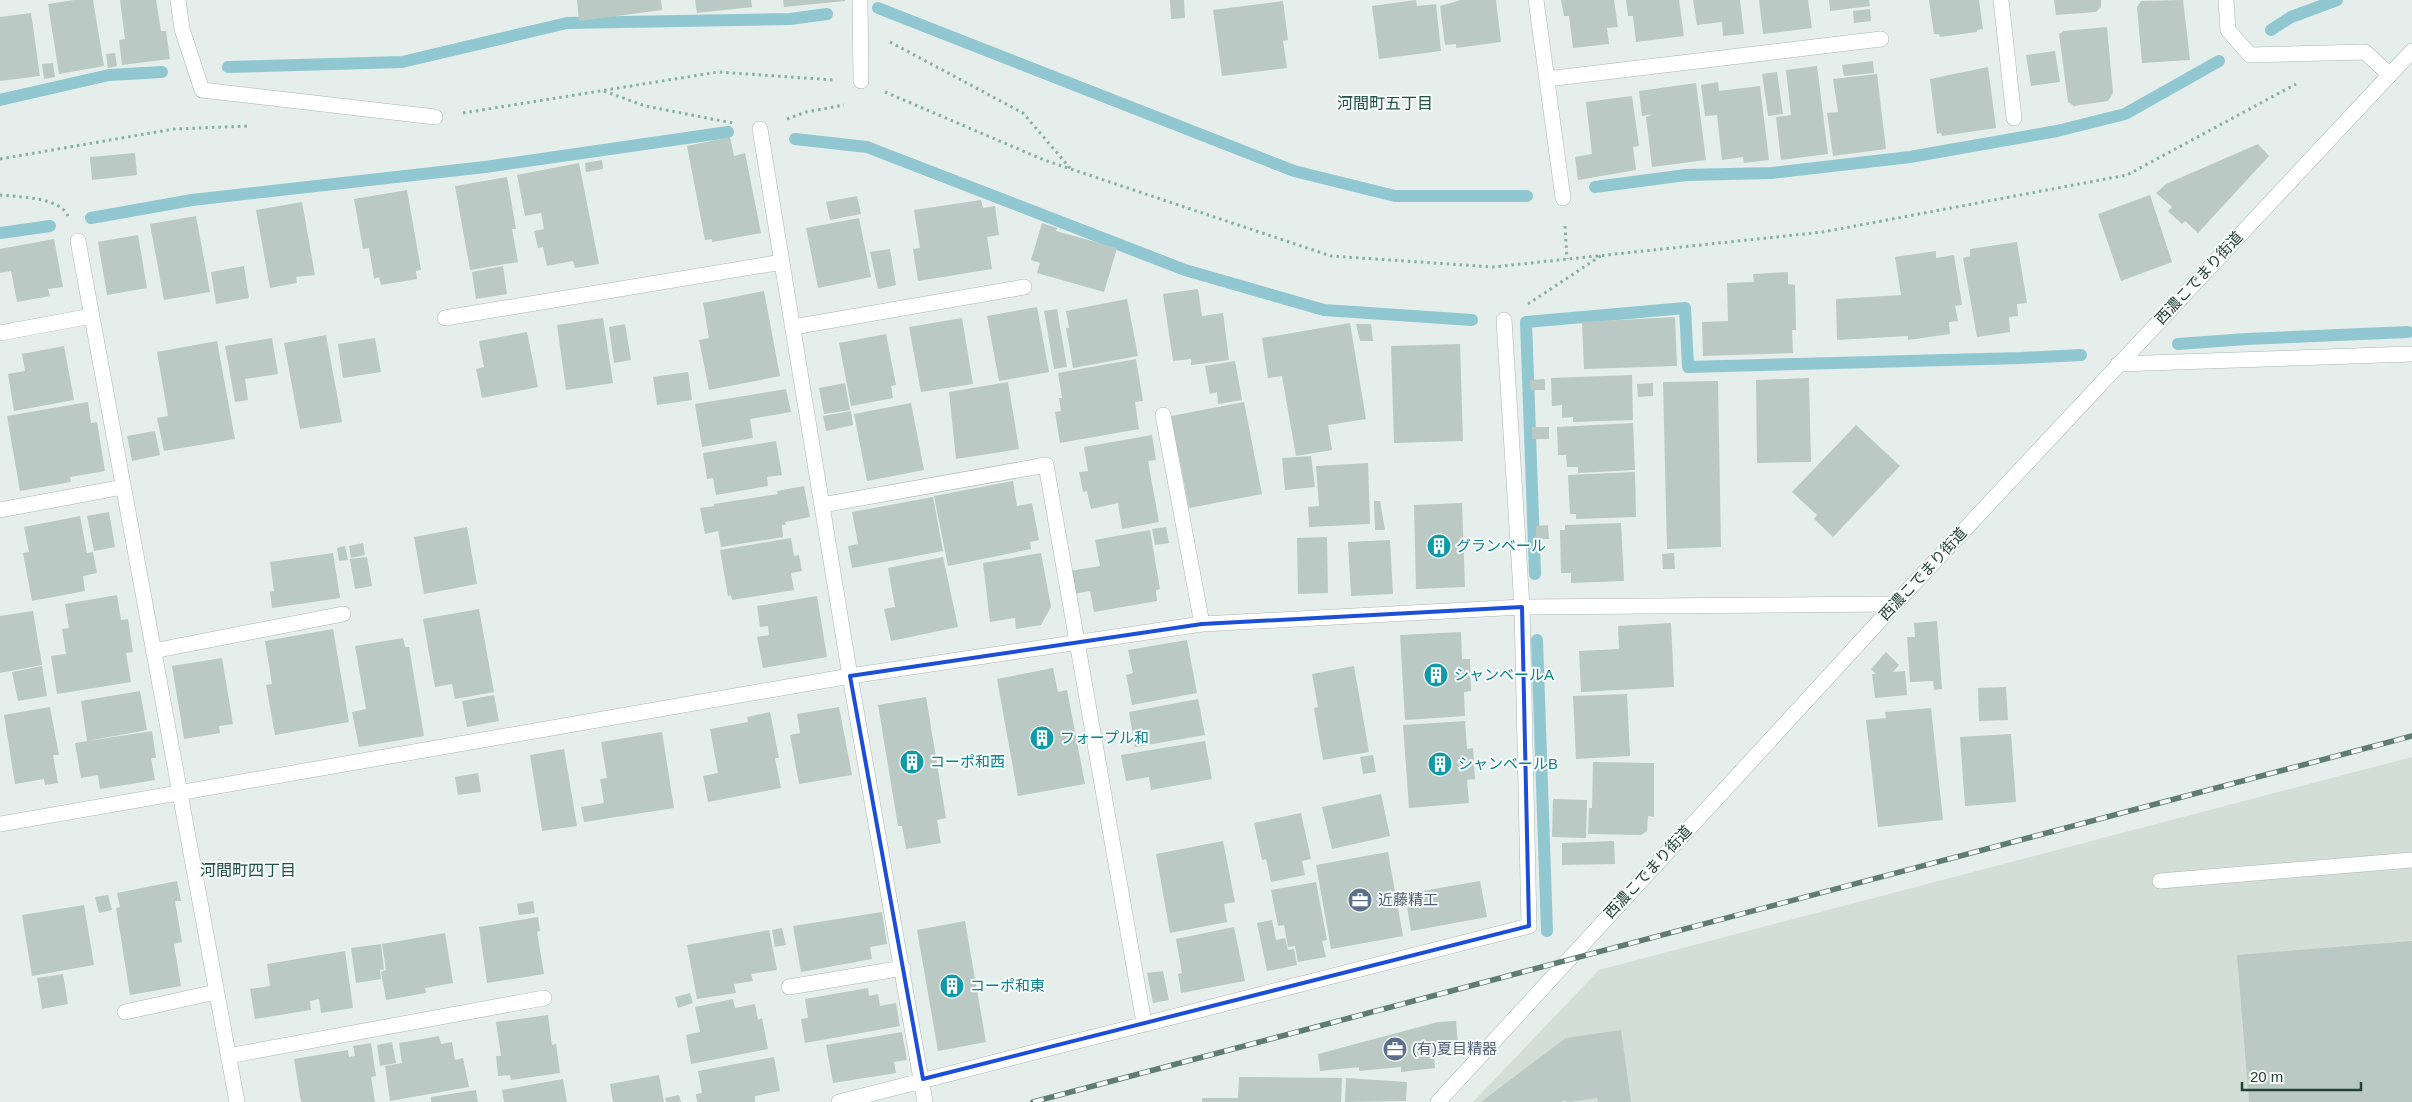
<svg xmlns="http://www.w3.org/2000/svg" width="2412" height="1102" viewBox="0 0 2412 1102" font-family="Helvetica,'Noto Sans JP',sans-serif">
<rect width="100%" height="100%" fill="#e5eeea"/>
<path fill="#d3ded9" d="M2412,757V1102H1473L1599,970Z"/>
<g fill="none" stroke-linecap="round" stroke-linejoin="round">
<path stroke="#90c7d1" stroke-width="12" d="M878,8L1294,171L1395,196H1527
M2271,30L2291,17L2337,0
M228,67L402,62L567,23L790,19L827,14
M0,100L109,75L162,72
M795,139L867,147L1185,270L1324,310L1472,320
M1595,187L1686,175L1772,173L1910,157L2057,131L2125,114L2219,61
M91,218L192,200L485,167L728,132
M0,233L50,226
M2178,344L2246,339L2408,332
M1535,574L1526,322L1685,308L1688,367L2021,358L2081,355
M1537,640L1547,931"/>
</g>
<path fill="#bac9c3" d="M74,0H93L104,66L59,74L48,4Z
M120,0H156L161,31H166L170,59L122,65L119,40L125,39Z
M577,0H661L662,10L579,21Z
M695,0H751L752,7L697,13Z
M783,0H845V1L784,7Z
M1170,0H1184L1185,18L1171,19Z
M1416,0L1417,6L1436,4L1441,51L1379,59L1372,6Z
M1461,0H1496L1501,42L1456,48V44L1445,45L1440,6Z
M1561,0H1614L1618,27L1607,28L1609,44L1573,48L1569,16H1564Z
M1626,0H1679L1684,36L1636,42L1633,16H1628Z
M1693,0H1740L1744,34L1723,36L1722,22L1697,25Z
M1759,0H1808L1812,28L1763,34Z
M1829,0H1869L1870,6L1830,11Z
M1929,0H1979L1983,29L1977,30V32L1940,37L1939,34H1934Z
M2054,0H2101V7L2096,12L2056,15Z
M2183,0L2190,60L2142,63L2137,7L2141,1Z
M1283,1L1288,40L1283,41L1287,68L1222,76L1213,10Z
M1870,9L1871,21L1854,23L1853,11Z
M31,13L40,76L0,81V17Z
M2107,27L2113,93L2108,101L2074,106L2068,102L2059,34L2064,31Z
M2055,51L2060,82L2031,86L2026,55Z
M115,53L117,66L108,68L106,54Z
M1873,61L1874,73L1844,76L1842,65Z
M53,63L55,77L44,79L42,64Z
M1817,66L1828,154L1781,160L1776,117L1791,115L1786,70Z
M1988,67L1996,128L1942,136L1941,133L1937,134L1930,79Z
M1777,72L1783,114L1768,116L1762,74Z
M1877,74L1886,149L1833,156L1827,113L1838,112L1833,79Z
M1718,82L1719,91L1760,86L1769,160L1744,163L1743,157L1722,160L1717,115L1705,116L1701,85Z
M1696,83L1706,160L1652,167L1646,117L1653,114L1642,116L1639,91Z
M1632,96L1639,146L1633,147L1636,170L1578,180L1575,157L1592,154L1586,102Z
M730,137L734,156L745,153L761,233L712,242V239L705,240L687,146Z
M2258,144L2269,156L2198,233L2185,221L2182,224L2168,211L2172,207L2156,193L2166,184Z
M135,153L137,175L92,180L90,157Z
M602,160L603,169L586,172L585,163Z
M579,163L599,264L575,268L573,261L547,266L543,247L538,248L534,231L544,229L541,213L525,216L517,175Z
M507,177L516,229H512L518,262L470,270L455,186Z
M407,190L421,270L416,271L417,279L381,285L379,277L374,279L369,248L363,249L354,199Z
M2150,195L2172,262L2121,281L2098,214Z
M857,196L861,214L830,220L826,202Z
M981,200L983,208L995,206L999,235L987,237L992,269L918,281L913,249L920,248L914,210Z
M302,202L315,275L296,277L297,283L270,288L256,210Z
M196,216L210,292L164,300L150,224Z
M859,218L871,277L818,288L806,228Z
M1042,223L1057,228L1056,231L1117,248L1104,292L1037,273L1040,263L1031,260Z
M138,235L147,288L107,295L98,242Z
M54,239L63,287L48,289L50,296L17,302L11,271L0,273V249Z
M2017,242L2027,303L2017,304L2018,316L2009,317L2010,332L1977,337L1963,258L1970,256V249Z
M890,249L896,285L878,289L870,252Z
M1936,251V258L1954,255L1962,305L1955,306L1958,321L1949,322L1950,334L1908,340V336L1837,340L1836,299L1901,295L1895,257Z
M244,266L249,298L216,304L211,272Z
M503,266L507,294L476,299L472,272Z
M1788,272V284L1795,285L1796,330H1792L1793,353L1703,356L1702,322L1728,321L1727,283L1754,282L1753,274Z
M1198,289L1202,316L1223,313L1229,360L1191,365V359L1173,361L1163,294Z
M764,291L780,376L709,390L699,340L709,338L703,303Z
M1127,299L1138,356L1073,368L1066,328H1069L1066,311Z
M1037,307L1049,372L999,381L987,316Z
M1057,309L1067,367L1054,369L1044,311Z
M1675,317L1677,366L1584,369L1582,322Z
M603,318L613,383L566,390L557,325Z
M962,318L973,384L921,392L909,327Z
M1350,323L1366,419L1328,425L1332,450L1296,456L1282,376L1268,378L1262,338Z
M625,324L631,360L614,363L609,327Z
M1356,324H1371L1373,341H1360Z
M527,332L538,387L482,398L476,369L484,367L479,341Z
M886,334L896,385L891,386L893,398L851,406L839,343Z
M326,335L342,422L300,429L284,343Z
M272,338L278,374L245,379L248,400L235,402L225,346Z
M375,338L381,372L343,378L338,344Z
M217,341L235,439L164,451L157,418L168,416L157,352Z
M1460,344L1463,441L1394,443L1391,346Z
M64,346L74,400L14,411L8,374L25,371L22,354Z
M1136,359L1143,401L1135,402L1139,429L1060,443L1055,412L1061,411L1059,398H1062L1058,373Z
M1235,361L1242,400L1218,404L1217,392L1210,394L1205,366Z
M688,372L692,400L657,405L653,377Z
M1632,375L1633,420L1573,422V417L1562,418V405L1552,406L1551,378Z
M1809,378L1811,462L1757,463L1756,380Z
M1545,379V390H1530V380Z
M1718,381L1721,547L1667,549L1663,382Z
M1008,382L1019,449L956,459L949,392Z
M845,383L850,410L824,414L819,388Z
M1653,383V396L1638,397L1637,384Z
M786,389L791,412L750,419L753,438L702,447L695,404Z
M88,402L91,423L97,422L105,471L70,477L71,482L20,491L7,416Z
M1244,402L1262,494L1189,508L1171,416Z
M911,403L924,470L867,481L854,414Z
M851,411L853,425L826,431L823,416Z
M1633,423L1635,470L1578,473V467H1567L1566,455H1558L1557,427Z
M1856,425L1900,466L1833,537L1814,519L1817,515L1792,492Z
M1532,427H1549V439H1532Z
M155,431L160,455L132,461L127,436Z
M1152,435L1156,460L1148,461L1159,522L1122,529L1118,503L1091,509L1087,491L1083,492L1079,472L1088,471L1084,447Z
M776,441L782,475L767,477L768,486L716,495L713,478L707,479L703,453Z
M1311,456L1315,487L1285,490L1282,458Z
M1368,463L1370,524L1309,527L1308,507L1319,506L1316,466Z
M1635,472L1636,517L1576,519V514H1570L1568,475Z
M1013,481L1017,506L1032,503L1039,540L1030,542L1031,549L948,566L934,496Z
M804,486L810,517L785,522L786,525H782L783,537L721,547L718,531L705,534L700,508L714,506V504L778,494L777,491Z
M933,497L943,551L852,568L848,546L858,544L852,512Z
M1374,501H1380L1385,530H1375Z
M1462,503L1465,587L1416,589L1414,505Z
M109,512L115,547L94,551L87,516Z
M80,516L87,553L93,552L97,573L83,576L85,591L32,601L23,553L29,552L24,527Z
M1621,523L1624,581L1571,583V573H1561L1560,530H1565V525Z
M1548,525L1549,539H1536V526Z
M467,527L477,584L424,594L414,537Z
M1166,527L1169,543L1155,545L1152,529Z
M1150,530L1160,589L1156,590L1157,601L1094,612L1090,591L1075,594L1070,571L1100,566L1095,540Z
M1327,537L1328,593L1298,594L1297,538Z
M791,538L794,556L799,555L802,571L791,573L794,590L732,600L731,595L728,596L720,550Z
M1390,540L1393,594L1351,596L1348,542Z
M363,543L365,555L351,558L349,546Z
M345,546L348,560L339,561L337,548Z
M333,553L340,598L272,608L270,592L274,591L270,562Z
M1041,553L1051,607L1041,625L1016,629L1015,618L990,622L983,563Z
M1674,553L1675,569H1663L1662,554Z
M367,557L372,586L355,589L350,559Z
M943,557L958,627L891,641L884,609L895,607L888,568Z
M117,595L121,620L128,619L133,652L126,653L131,682L57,694L51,656L66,654L62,629L69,628L65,604Z
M817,596L827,657L763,668L757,637L769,635L768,626L760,627L757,606Z
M479,609L494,692L455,699L452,684L435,687L423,619Z
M33,611L42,665L0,673V616Z
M1937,621L1942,689L1934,690L1933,681L1910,682L1907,637H1915L1914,623Z
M1671,623L1674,687L1581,692L1579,651L1619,649L1618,626Z
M333,629L349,722L275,735L266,685L272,684L265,641Z
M1461,632L1462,659H1470L1471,691L1464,692L1465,716L1405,720L1400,635Z
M403,638L405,647H409L424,736L359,747L352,712L366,709L355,646Z
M1187,640L1197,693L1132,705L1126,675L1133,673L1128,650Z
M1886,652L1899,665L1893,672L1905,671L1907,695L1875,698L1872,674H1876L1871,669Z
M222,658L233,724L219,726L220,733L184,739L172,666Z
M42,666L47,696L18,701L12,672Z
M1354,666L1369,752L1323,760L1314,708L1318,707L1312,674Z
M1053,668L1058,692L1067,690L1085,784L1018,796L997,679Z
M2006,687L2008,720L1979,721L1978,688Z
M140,691L147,730L87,741L81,701Z
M1627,694L1630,756L1576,759L1573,696Z
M494,695L499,721L467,727L462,701Z
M926,697L946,818L937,820L941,843L906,849L902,826H898L878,705Z
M1198,699L1205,735L1135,747L1129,712Z
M50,707L59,755H53L58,783L45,785L44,779L15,784L4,715Z
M839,707L852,775L799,784L790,735L800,733L797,714Z
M1931,708L1943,820L1878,827L1866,720L1886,718L1885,712Z
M770,712L779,758H775L781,788L708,802L703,776L718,773L710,729L748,722L747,717Z
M1465,721L1467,749L1473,748L1475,779L1467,780L1469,803L1409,808L1403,725Z
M152,731L156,758H151L155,780L100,789L98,775L81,778L75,743Z
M662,732L674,808L584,822L581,807L604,803L600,779L607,778L601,742Z
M2011,734L2016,802L1965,806L1960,737Z
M1205,741L1212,779L1151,790L1149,777L1126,781L1121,755Z
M564,749L577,826L542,831L530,755Z
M1373,755L1376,772L1363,774L1360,757Z
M1593,762L1654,763V817L1648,816L1647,831L1641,835L1588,834L1589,808H1592Z
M478,773L481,792L458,795L455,777Z
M1381,794L1390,836L1332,849L1322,807Z
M1553,799L1587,800L1586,838L1552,837Z
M1301,813L1311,859L1302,861L1305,875L1271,882L1266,859L1262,860L1254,823Z
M1223,841L1235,902L1224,904L1227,922L1170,933L1156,854Z
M1614,841L1615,864L1562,865V843Z
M1388,852L1403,936L1331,949L1316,865Z
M177,881L181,901H175L182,942L174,944L181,986L130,995L116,908L120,907L117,893Z
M1480,881L1487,917L1411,931L1405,894Z
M1316,882L1327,940L1322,941L1326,957L1298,962L1295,946L1288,947L1284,925L1278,926L1271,890Z
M108,895L112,910L99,913L95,897Z
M533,901L535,913L519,915L517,904Z
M84,905L94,965L32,976L22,915Z
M882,912L887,944L870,947L872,959L801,972L793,926Z
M538,917L540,931L537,932L544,974L487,983L479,927Z
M1272,920L1276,940L1285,938L1288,950L1294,949L1297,965L1267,971L1257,923Z
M965,921L986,1042L938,1051L917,930Z
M1234,927L1245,981L1181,993L1178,974L1182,973L1176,939Z
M782,928L786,945L775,947L772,930Z
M769,930L777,970L751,974L753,981L734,984L736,993L697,999L687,945Z
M445,933L453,983L425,988L426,993L386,1000L381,972L386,970L382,944Z
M2412,941V1102H2249L2237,955Z
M381,944L384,970L380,969L381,979L356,983L351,948Z
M345,951L353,1008L321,1013L319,999L310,1001L311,1010L255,1019L250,989L270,986L267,964Z
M1163,971L1169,1000L1153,1003L1147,973Z
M63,974L68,1004L42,1009L37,978Z
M868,988L869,996L878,994L880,1006L896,1003L900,1026L805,1043L801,1019L808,1018L805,999Z
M690,993L693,1003L678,1008L675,997Z
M733,999L735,1008L755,1004L758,1020L762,1018L768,1049L691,1064L686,1035L700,1032L695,1007Z
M548,1015L552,1045L556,1044L560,1073L511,1080L510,1075L498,1076L496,1056H501L496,1022Z
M1456,1021L1458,1044L1445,1056L1434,1057L1435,1068L1401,1072V1067L1359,1071V1067L1320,1071L1318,1054L1438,1022Z
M1621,1030L1631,1102H1598L1597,1098L1570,1102L1564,1100L1561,1102H1481L1566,1038Z
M902,1032L907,1060L894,1062L896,1073L833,1083L826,1045Z
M439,1036L441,1044L452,1042L455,1060L463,1058L469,1087L390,1101L385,1066L402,1063L399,1043Z
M392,1042L396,1063L380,1066L377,1045Z
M371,1043L376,1076L371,1077L375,1102H301L294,1059L348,1050L349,1057L355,1056L353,1046Z
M774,1057L780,1091L755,1096V1102H697L696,1094L702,1093L698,1071Z
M659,1075L664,1102H613L610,1084Z
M1239,1077L1342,1078L1341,1102H1202V1098H1238Z
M1346,1078L1407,1082L1406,1101L1345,1102Z
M563,1079L567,1102H504L502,1090Z
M476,1090L478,1102H431V1097Z
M679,1095L681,1102H666L665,1098Z"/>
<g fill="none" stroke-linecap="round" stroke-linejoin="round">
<defs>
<path id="lane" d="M2160,881L2412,860"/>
<path id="street" d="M178,0L182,29L202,90L435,117
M860,0L861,81
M1536,0L1563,198
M2001,0L2014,118
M2226,0L2228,30L2250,55L2365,52L2390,75
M1547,79L1881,39
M760,129L850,676L925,1102
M78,241L237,1102
M445,318L782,262
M793,327L1024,287
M0,333L92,316
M2118,364L2412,354
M1163,415L1202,624
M822,505L1046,465L1144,1023
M0,510L123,487
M153,651L343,614
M0,824L850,676L1202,624L1522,607L1895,604
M789,987L903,968
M125,1012L216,992
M228,1056L544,998
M839,1102L1529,926L1522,607L1504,320"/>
<path id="secondary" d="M1438,1102L1895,604L2412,51"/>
</defs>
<use href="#lane" stroke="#a8b6b1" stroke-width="16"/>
<use href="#street" stroke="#a8b6b1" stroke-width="16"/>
<use href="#secondary" stroke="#a4b9b2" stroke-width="16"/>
<path stroke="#87b0a3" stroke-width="3" stroke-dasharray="2.5 4" stroke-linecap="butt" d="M890,42L1023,113L1070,168
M604,91L645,106L733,123
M885,92L1044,160L1331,256L1493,267L1823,232L2127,175L2296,84
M463,113L718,72L834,80
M787,119L806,112L844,105
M0,159L174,129L248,126
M0,195C18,197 60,197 68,216
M1565,226L1567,259
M1528,304L1602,255"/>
<use href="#lane" stroke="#fff" stroke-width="15"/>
<use href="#street" stroke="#fff" stroke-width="15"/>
<use href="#secondary" stroke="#fff" stroke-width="15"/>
<defs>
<path id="rail" d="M1033,1102L2412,736"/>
</defs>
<use href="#rail" stroke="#5f7b73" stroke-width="5.5"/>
<use href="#rail" stroke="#f6faf8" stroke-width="4" stroke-dasharray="11" stroke-linecap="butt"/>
</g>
<path fill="none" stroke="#1d4ed8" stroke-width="4" stroke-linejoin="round" d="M1522,607L1529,926L923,1079L850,676L1202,624Z"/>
<defs>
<symbol id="building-disc" viewBox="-11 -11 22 22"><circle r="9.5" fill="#0f9aa8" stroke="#f6faf8"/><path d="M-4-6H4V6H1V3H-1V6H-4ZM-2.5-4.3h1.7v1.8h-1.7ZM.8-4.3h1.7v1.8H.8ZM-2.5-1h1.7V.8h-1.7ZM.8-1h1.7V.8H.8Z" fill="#fff"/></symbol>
<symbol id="office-disc" viewBox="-11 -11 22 22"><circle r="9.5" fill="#5c6f8a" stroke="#f6faf8"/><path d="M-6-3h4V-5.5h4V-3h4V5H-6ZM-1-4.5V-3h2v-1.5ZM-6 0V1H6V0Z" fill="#fff"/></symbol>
</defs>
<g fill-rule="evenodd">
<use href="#building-disc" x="1425" y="532" width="28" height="28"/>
<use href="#building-disc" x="1422" y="661" width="28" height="28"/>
<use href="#building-disc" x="1028" y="724" width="28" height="28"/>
<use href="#building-disc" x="898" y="748" width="28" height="28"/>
<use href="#building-disc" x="1426" y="750" width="28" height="28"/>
<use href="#office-disc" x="1346" y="886" width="28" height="28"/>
<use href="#building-disc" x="938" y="972" width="28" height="28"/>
<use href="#office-disc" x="1381" y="1035" width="28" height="28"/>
</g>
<g text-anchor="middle" stroke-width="4" stroke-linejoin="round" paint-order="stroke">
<g font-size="15" fill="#254038" stroke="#f6faf8">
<text transform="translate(2199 278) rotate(-47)" y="5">西濃こでまり街道</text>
<text transform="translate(1923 574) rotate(-47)" y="5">西濃こでまり街道</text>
<text transform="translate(1648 872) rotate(-47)" y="5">西濃こでまり街道</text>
</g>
<g font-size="15" fill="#0d838f" stroke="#f6faf8" text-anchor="start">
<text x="1456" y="551">グランベール</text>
<text x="1454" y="680">シャンベールA</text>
<text x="1060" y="743">フォープル和</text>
<text x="930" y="767">コーポ和西</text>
<text x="1458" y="769">シャンベールB</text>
<text x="970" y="991">コーポ和東</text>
</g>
<g font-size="15" fill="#4e5e75" stroke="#f6faf8" text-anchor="start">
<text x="1378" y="905">近藤精工</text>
<text x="1412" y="1054">(有)夏目精器</text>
</g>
<g font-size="16" fill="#215245" stroke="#f6faf8">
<text x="1385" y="109">河間町五丁目</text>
<text x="248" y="876">河間町四丁目</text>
</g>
</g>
<path d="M2242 1082v8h119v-8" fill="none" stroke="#254038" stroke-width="2.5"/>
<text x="2250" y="1082" font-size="15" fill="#254038" stroke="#f6faf8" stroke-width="4" paint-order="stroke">20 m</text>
</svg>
